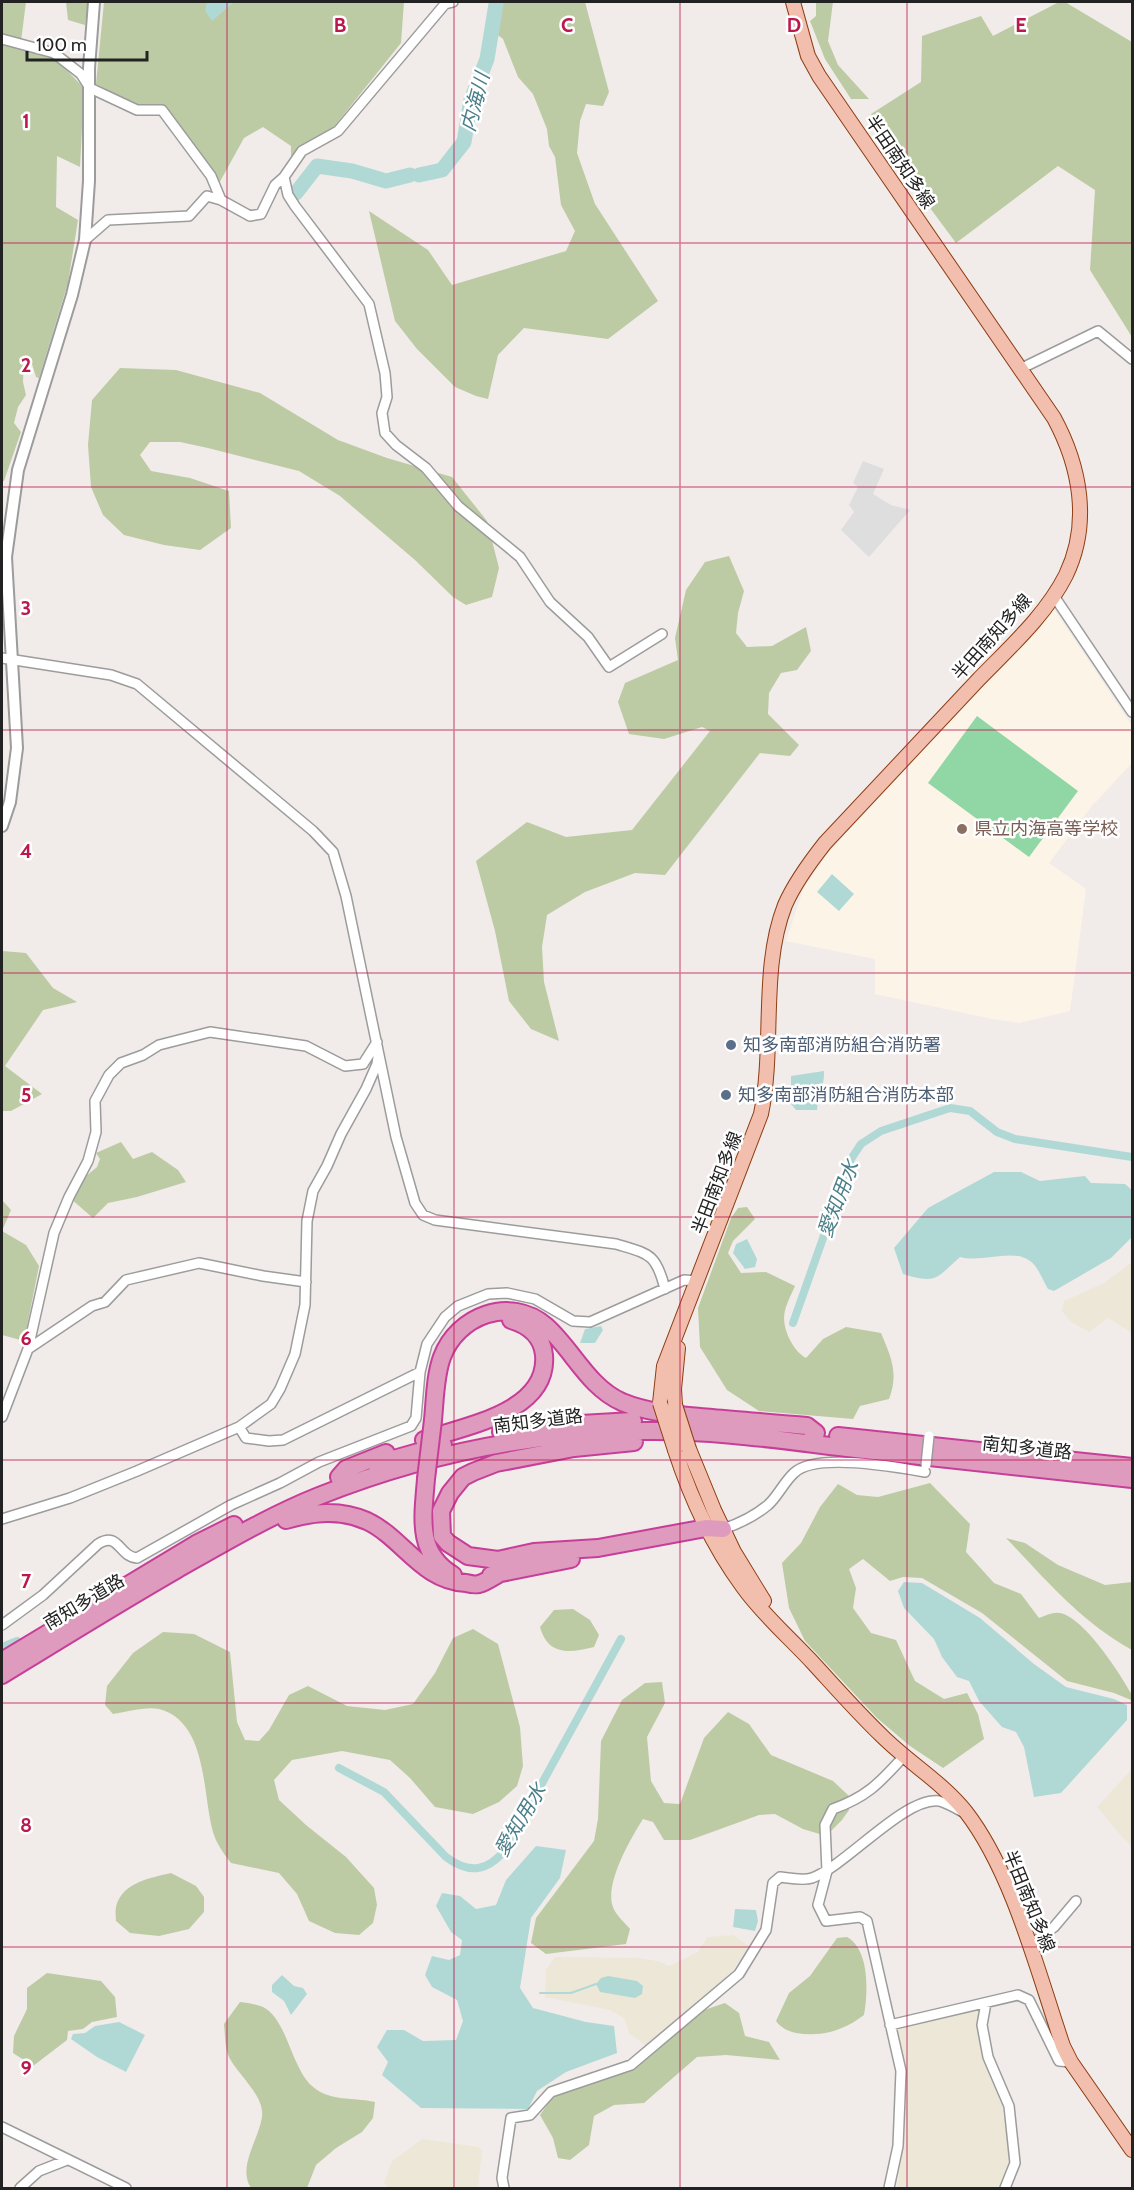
<svg xmlns="http://www.w3.org/2000/svg" width="1134" height="2190" viewBox="0 0 1134 2190" font-family="Cabin,'Noto Sans JP',sans-serif">
<rect width="100%" height="100%" fill="#f1ecea"/>
<path fill="#fcf5e7" d="M1054,609L1132,726V763L1091,807L1049,863L1086,889L1070,1011L1019,1023L992,1019L875,994V959L786,941L804,887L829,852Z"/>
<path fill="#ede7d8" d="M1132,1262V1333L1108,1318L1089,1332L1071,1322L1062,1311L1064,1301L1104,1283Z
M1132,1769V1847L1122,1837L1097,1807Z
M733,1935L749,1946L728,1978L646,2046L629,2033L624,2018L610,2010L545,1997L546,1970L555,1957L637,1958L658,1961L669,1966L698,1952L707,1937Z
M980,2009L977,2026L982,2057L1002,2106L1010,2163L1000,2188H897L903,2145L906,2070L896,2029Z
M422,2139L479,2147L482,2151L478,2188H389L384,2183L392,2161Z"/>
<path fill="#bccba3" d="M2,2H26L20,49L52,55L84,88L80,167L57,156L56,207L78,220L68,283L39,378L36,377L32,364L24,359L23,382L26,395L18,407L14,423L21,432L4,481H2Z
M66,2H88L85,25L68,20Z
M104,2H404L401,43L333,128L291,156V146L263,127L244,138L217,187L164,108L138,106L96,84Z
M501,2H585L609,92L603,106L586,104L580,121L577,153L595,204L658,301L608,339L524,328L498,355L488,399L476,396L455,387L417,349L395,321L369,211L428,250L452,285L566,251L575,231L561,205L555,157L549,146L547,129L533,94L518,77L503,39L495,33Z
M816,2H833L828,41L838,65L869,99H851L825,59L810,21L816,16Z
M1059,2H1065L1132,42V337L1090,270L1095,190L1058,166L956,243L907,177L871,114L921,82L922,36L981,16L993,36Z
M120,368L176,370L260,393L338,440L387,458L452,477L487,521L499,568L492,597L466,605L453,597L415,560L340,496L299,471L208,448L180,442H150L140,455L151,471L190,478L229,491L231,528L200,550L164,545L124,535L103,515L91,487L88,445L92,400Z
M729,556L744,591L738,613L736,633L747,647L772,646L806,627L811,651L797,670L781,673L769,693L768,714L799,745L790,756L760,753L665,875L635,873L585,892L547,915L542,947L544,982L559,1041L531,1029L509,1001L495,931L476,861L527,822L566,837L632,830L710,731L702,727L664,739L629,734L618,702L625,683L678,660L675,638L686,590L705,562Z
M2,951L26,953L53,988L77,1002L43,1010L5,1066L42,1094L11,1111H2Z
M121,1142L133,1159L152,1152L178,1170L186,1182L137,1197L108,1203L93,1218L71,1199L85,1177L97,1167L100,1159L96,1153Z
M2,1200L11,1210L2,1231L26,1245L39,1266L24,1341L2,1335Z
M747,1207L755,1219L733,1241L728,1253L741,1273L766,1272L795,1286C785,1308 779,1317 790,1340C795,1349 798,1353 806,1358L823,1339L846,1327L881,1333C891,1357 899,1373 889,1399L860,1406L853,1419L759,1411L727,1390L700,1347L698,1308L731,1218L738,1208Z
M930,1483L970,1524L966,1552L994,1583L1021,1594L1039,1618C1048,1614 1057,1610 1066,1615C1089,1626 1119,1672 1132,1695L1131,1700L1114,1693L1067,1681L982,1613L922,1578L903,1577L890,1581L863,1559L849,1569L856,1588L853,1608L871,1633L896,1640L915,1681L944,1699L967,1693L978,1714L984,1739L943,1768L910,1746L877,1718L805,1641L789,1608L782,1563L801,1543L820,1507L838,1484L857,1495L878,1497Z
M1006,1538L1025,1543L1058,1565L1105,1585L1132,1582V1650C1081,1622 1046,1580 1006,1538Z
M573,1609L590,1620L599,1635L594,1647C570,1653 548,1656 540,1627L554,1610Z
M473,1629L498,1644L520,1727L523,1766L517,1786L499,1802L473,1814L435,1807L410,1778L390,1760L342,1751L292,1760L274,1780L279,1800L306,1825L346,1857L374,1888L377,1905L373,1923L359,1935L335,1933L309,1921L297,1894L279,1873L231,1863C224,1854 216,1843 213,1832C202,1793 208,1722 159,1709C146,1706 126,1712 113,1714L105,1705L107,1686L133,1653L163,1632L194,1634L230,1652L237,1722L245,1740L259,1741L269,1730L289,1695L308,1686L347,1706L385,1710L413,1704L435,1673L453,1638Z
M662,1682L665,1703L647,1737L651,1781L664,1803L680,1804L704,1738L728,1712L749,1724L771,1755L833,1781L849,1796V1810L842,1820L826,1836L803,1829L775,1814L759,1815L690,1840H664L653,1822L643,1819C631,1838 604,1884 613,1907C615,1914 625,1923 630,1929L626,1944L546,1954L531,1943L536,1918L594,1841L598,1819L601,1741L622,1700L645,1683Z
M171,1873L196,1886L204,1897V1912L189,1929L159,1936L130,1933L116,1921C116,1917 115,1911 116,1907C122,1882 151,1878 171,1873Z
M847,1937C870,1950 868,1993 864,2015C843,2031 822,2037 796,2033C788,2031 781,2028 776,2021L789,1993L810,1976L837,1938Z
M47,1973L101,1981L115,1997L117,2017L92,2022L83,2029L68,2031L67,2040L33,2066L13,2053L14,2036L27,2009V1988Z
M240,2002C247,2003 256,2004 263,2007C287,2019 291,2067 312,2086C329,2102 354,2097 375,2102L373,2118L362,2132L336,2148L316,2165L307,2188H251C237,2167 259,2139 262,2117C265,2096 238,2075 229,2057C225,2048 225,2034 224,2024Z
M725,2003L739,2013L745,2036L769,2042L780,2060L726,2055L697,2057L644,2103L614,2105L594,2116L589,2145L570,2160L558,2158L553,2138L540,2115L554,2095L631,2068L701,2011Z"/>
<path fill="#91d6a5" d="M977,716L1078,791L1029,857L928,783Z"/>
<path fill="#dedede" d="M863,461L884,469L873,494L891,505L910,510L869,557L841,530L854,512L849,505L858,487L853,483Z"/>
<path fill="#b0d9d5" d="M207,2H234L212,21L205,11Z
M832,874L854,894L839,911L817,892Z
M824,1071C825,1084 818,1096 817,1110H796L791,1104V1076Z
M994,1172H1021L1040,1181L1085,1176L1091,1183L1125,1184L1132,1190V1237L1111,1258L1054,1291L1048,1289C1043,1281 1038,1266 1030,1261C1014,1248 982,1263 960,1257C936,1279 936,1284 903,1274L894,1248L928,1208Z
M747,1239L757,1259L755,1267L745,1269L733,1253L736,1244Z
M601,1326L603,1330L595,1343H580L585,1329Z
M904,1582L922,1583L980,1618L1034,1664L1066,1687L1114,1699L1127,1705V1720L1061,1793L1034,1797L1024,1747L1016,1732L1002,1727L979,1701L969,1681L957,1677L942,1657L934,1639L904,1608L898,1591Z
M536,1846L566,1850L560,1878L531,1918L520,1988L533,2008L586,2022L614,2026L617,2053L566,2072L537,2091L528,2109L421,2108L382,2075L388,2062L377,2047L387,2030H404L423,2041L456,2040L463,2021L457,2000L432,1987L425,1975L432,1956L449,1960L460,1955L462,1940L451,1932L436,1906L442,1893L460,1896L476,1909L496,1905L506,1880Z
M735,1909L756,1910L758,1921L755,1931L733,1927Z
M282,1975L294,1986L303,1988L307,1994L291,2015L284,2001L272,1992V1985Z
M608,1976L637,1981L643,1986L642,1994L635,1998L600,1992L596,1984L601,1978Z
M119,2022L145,2035L126,2072L97,2057L71,2039L73,2034L85,2033L95,2026Z"/>
<g fill="none" stroke-linecap="round" stroke-linejoin="round">
<path stroke="#b0d9d5" stroke-width="2" d="M540,1993H571L596,1984"/>
<path stroke="#b0d9d5" stroke-width="8" d="M793,1323L851,1159L861,1144L881,1131L950,1108L970,1111L997,1132L1015,1139L1132,1157
M2,1647L17,1641
M339,1768L384,1792L446,1857C470,1875 488,1871 506,1849L621,1639"/>
<path stroke="#b0d9d5" stroke-width="15" d="M419,175L442,170L464,142L471,100L487,59L496,4
M296,193L317,166L352,171L386,181L410,175"/>
<defs>
<path id="minor" d="M2,39L54,53L81,74L90,88L137,110H162L211,176L221,200L250,216L261,214L275,185L284,177L302,151L338,131L445,4L453,2
M284,177L288,195L295,206L369,304L385,373L387,397L382,413L385,433L396,445L426,468L458,506L520,557L550,602L588,637L609,667L662,634
M85,240L108,220L189,216L207,196L221,200
M1020,369L1098,331L1132,359
M1054,596L1132,712
M2,658L111,675L137,684L313,831L333,852L346,896L396,1137L415,1203L423,1215L435,1220L616,1244C649,1254 656,1253 665,1289
M28,1349L92,1306L105,1302L126,1280L199,1263L263,1276L306,1282
M2,1417L28,1349L54,1233L69,1197L88,1161L96,1132L95,1101L109,1075L121,1063L143,1055L159,1045L210,1032L306,1046L345,1066L363,1064L377,1042
M239,1427L246,1438L269,1441L283,1440L420,1372
M2,1519L70,1498L137,1471L239,1427L271,1404L280,1389L295,1354L305,1305L307,1221L313,1191L327,1166L341,1134L366,1089L377,1064L378,1057
M723,1529C738,1524 756,1515 768,1505C778,1496 784,1482 794,1473C815,1452 897,1467 925,1472
M2,1625L43,1595L98,1544C119,1531 118,1556 137,1558L231,1505L280,1483L319,1462L411,1426L416,1418L420,1372L427,1344L445,1317L458,1306L488,1294L507,1293L535,1299L573,1321L590,1322L684,1280L698,1281
M1029,1946L1054,1927L1076,1901
M986,2003L982,2025L988,2057L1009,2106L1015,2163L1005,2188
M890,2025L1018,1995L1029,2000L1059,2061L1071,2062
M2,2127L126,2188
M20,2188L39,2171L67,2160
M504,2188L502,2178L511,2118L530,2115L551,2092L631,2065L739,1974L766,1930L773,1883L780,1877C789,1878 803,1881 812,1878C847,1865 904,1797 939,1801C947,1803 957,1809 965,1813
M889,2188L898,2146L901,2071L867,1921L860,1917L826,1921L818,1905L827,1871L825,1825L833,1809C869,1796 880,1782 905,1755"/>
<path id="tertiary" d="M2,826L10,802L17,748L6,557L18,470L72,295L85,240L89,181V68L94,2"/>
<path id="primary" d="M660,1403L664,1366L761,1114C775,1047 760,968 785,905C795,882 810,862 825,843C876,789 927,735 978,680C1009,648 1046,615 1066,575C1091,523 1080,466 1054,418L819,76L808,56L793,2
M675,1405L674,1389L678,1348
M689,1449L714,1510L734,1552L764,1601
M675,1450C691,1499 712,1545 743,1587C763,1615 790,1638 814,1664C836,1688 858,1713 882,1736C909,1763 942,1782 966,1812C1013,1873 1038,1973 1063,2046L1071,2062L1132,2150"/>
<path id="motorway" d="M433,1420C435,1400 435,1376 442,1357C457,1316 510,1295 546,1326C573,1350 588,1387 622,1402C651,1414 682,1415 712,1418C744,1421 775,1423 807,1426L816,1433
M501,1432L546,1426L633,1421
M838,1436L1132,1467
M424,1440C465,1426 549,1412 544,1355C542,1335 528,1325 511,1320
M634,1442L574,1448L496,1463L473,1472L463,1477L450,1493L441,1511L442,1536L448,1543L468,1556L498,1560L534,1552L598,1548L706,1528L723,1529
M376,1464L443,1445
M339,1477L346,1469L386,1453
M426,1479C423,1517 416,1553 453,1575
M286,1520C313,1512 340,1509 367,1521C403,1538 422,1581 466,1583C470,1584 475,1585 479,1584C486,1582 493,1577 500,1573
M491,1575L571,1559
M2,1661L196,1544L234,1525
M2,1675C59,1640 117,1604 176,1570C222,1544 269,1516 319,1496C422,1455 533,1432 645,1431C713,1430 780,1440 847,1448C942,1459 1037,1469 1132,1479"/>
</defs>
<use href="#minor" stroke="#9c9c9c" stroke-width="12"/>
<use href="#tertiary" stroke="#9c9c9c" stroke-width="14"/>
<use href="#primary" stroke="#8d3d12" stroke-width="16"/>
<use href="#motorway" stroke="#c73e99" stroke-width="20"/>
<use href="#minor" stroke="#fff" stroke-width="9"/>
<use href="#tertiary" stroke="#fff" stroke-width="10"/>
<use href="#primary" stroke="#f2bead" stroke-width="14"/>
<use href="#motorway" stroke="#de9bbd" stroke-width="16"/>
<defs>
<path id="minor-bridge" d="M926,1465L929,1436"/>
<path id="primary-bridge" d="M660,1403L675,1450
M675,1405L689,1449"/>
<path id="motorway-bridge" d="M426,1479L433,1420"/>
</defs>
<use href="#minor-bridge" stroke="#9c9c9c" stroke-width="12" stroke-linecap="butt"/>
<use href="#primary-bridge" stroke="#8d3d12" stroke-width="16" stroke-linecap="butt"/>
<use href="#motorway-bridge" stroke="#c73e99" stroke-width="20" stroke-linecap="butt"/>
<use href="#minor-bridge" stroke="#fff" stroke-width="9"/>
<use href="#primary-bridge" stroke="#f2bead" stroke-width="14"/>
<use href="#motorway-bridge" stroke="#de9bbd" stroke-width="16"/>
</g>
<path fill="none" stroke="#bb184d" stroke-width="1.5" stroke-opacity="0.55" d="M227,2V2188M454,2V2188M680,2V2188M907,2V2188M2,243H1132M2,487H1132M2,730H1132M2,973H1132M2,1217H1132M2,1460H1132M2,1703H1132M2,1947H1132"/>
<circle fill="#8d6e63" stroke="#fff" stroke-width="2" cx="962" cy="829" r="6"/>
<g fill="#5c6f8a" stroke="#fff" stroke-width="2">
<circle cx="731" cy="1045" r="6"/>
<circle cx="726" cy="1095" r="6"/>
</g>
<g text-anchor="middle" stroke-width="5" stroke-linejoin="round" paint-order="stroke">
<g font-size="18" fill="#222" stroke="#fff">
<text transform="translate(900 162) rotate(56)" y="6">半田南知多線</text>
<text transform="translate(992 637) rotate(-48)" y="6">半田南知多線</text>
<text transform="translate(717 1183) rotate(-69)" y="6">半田南知多線</text>
<text transform="translate(538 1421) rotate(-7)" y="6">南知多道路</text>
<text transform="translate(1027 1448) rotate(6)" y="6">南知多道路</text>
<text transform="translate(84 1602) rotate(-31)" y="6">南知多道路</text>
<text transform="translate(1029 1901) rotate(68)" y="6">半田南知多線</text>
</g>
<g font-size="18" fill="#785e54" stroke="#fff" text-anchor="start">
<text x="974" y="835">県立内海高等学校</text>
</g>
<g font-size="18" fill="#4e5e75" stroke="#fff" text-anchor="start">
<text x="743" y="1051">知多南部消防組合消防署</text>
<text x="738" y="1101">知多南部消防組合消防本部</text>
</g>
<g font-size="20" font-style="italic" fill="#4a7e89" stroke="#fff">
<text transform="translate(475 102) rotate(-75)" y="7">内海川</text>
<text transform="translate(838 1199) rotate(-69)" y="7">愛知用水</text>
<text transform="translate(520 1820) rotate(-59)" y="7">愛知用水</text>
</g>
</g>
<g font-size="20" text-anchor="middle" font-weight="bold" fill="#bb184d" stroke="#fff" stroke-width="5" stroke-linejoin="round" paint-order="stroke">
<text x="340" y="32">B</text>
<text x="567" y="32">C</text>
<text x="794" y="32">D</text>
<text x="1021" y="32">E</text>
<text x="26" y="128">1</text>
<text x="26" y="372">2</text>
<text x="26" y="615">3</text>
<text x="26" y="858">4</text>
<text x="26" y="1102">5</text>
<text x="26" y="1345">6</text>
<text x="26" y="1588">7</text>
<text x="26" y="1832">8</text>
<text x="26" y="2075">9</text>
</g>
<rect width="1134" height="2190" fill="none" stroke="#222222" stroke-width="6"/>
<path d="M27 51v9h120v-9" fill="none" stroke="#222222" stroke-width="3"/>
<text x="36" y="51" font-size="18" fill="#222222" stroke="#ffffff" stroke-width="4.5" paint-order="stroke">100 m</text>
</svg>
